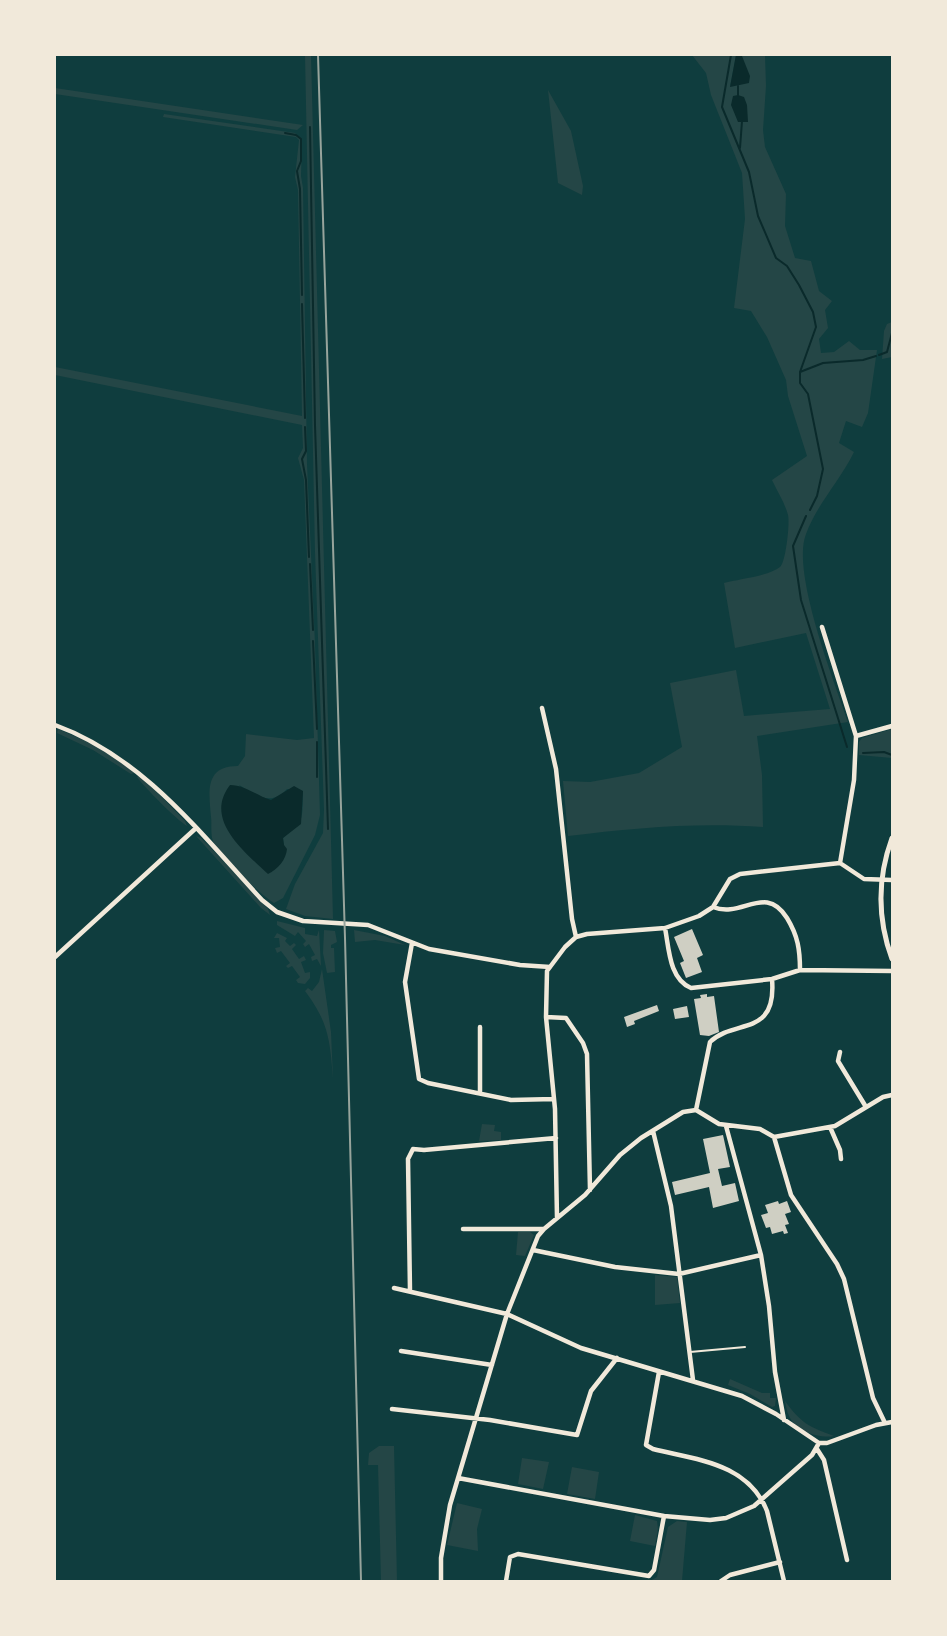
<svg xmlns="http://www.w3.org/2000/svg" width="947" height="1636" viewBox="0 0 947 1636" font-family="Ubuntu,sans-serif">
<rect width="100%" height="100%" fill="#0f3d3e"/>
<path fill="#244646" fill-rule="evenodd" d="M305,55H311L333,919L305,916L286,909L295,884L323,833L324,810L315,552Z
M692,55H736L730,87L742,56L741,55H765L766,86L763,130L765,147L786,194L785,226L795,258L811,261L819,291L832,301L825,310L828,328L819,339L821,353L834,352L849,341L860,350H877L868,413L862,427L846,421L839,443L854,452C840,481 817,504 806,534C791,572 834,681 848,722L757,736L762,775L763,827C698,822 633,828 568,836L563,781L590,782L639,773L682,747L670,683L736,670L744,716L830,709L806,633L735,648L724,583C738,579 769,576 780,567C786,562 790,522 788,515C785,503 777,491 772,480L807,456L788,396L786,380L767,337L751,311L734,308L745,219L742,173L711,95L706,73Z
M55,88L303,125L297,130L55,94Z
M548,90L571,131L583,186L582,195L558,183Z
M164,114L295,133L302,140L301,176L303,188L307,464L315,644L320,815L315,835L283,898L274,903C260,895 224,858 214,843C210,837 212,824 211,817C209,792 204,766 238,766L245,756L246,734L297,740L314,738L304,480L298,458L303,448L302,425L55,375V367L302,416L298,190L295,177L299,140L296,137L163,117ZM239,785C256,795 271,807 287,789L303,791C302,821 305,819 283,838L284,846Z
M892,322V357L882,359L884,331L887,324Z
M58,729L97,746L135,772L134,773L131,774L93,750L57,733Z
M892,729V758L859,755V742L862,738Z
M140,775L185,821L187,826C178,821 143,786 137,777Z
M196,836L201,838L211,848L268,909L270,915L261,908Z
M277,921L305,928V934L317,936L319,930L321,966L317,959L312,961L311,957L315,955L309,944L305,947L303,944L306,941L298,932L295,936L277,925Z
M324,930L335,931L337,942L331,945V948H334L335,972L327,973L323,953Z
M354,930L385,936L405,945L375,940L355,942Z
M277,933L287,938L285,941L290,946L294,943L296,945L292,949L299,959L304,956L306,960L301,962L305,973L310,972V978L305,984L298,983L296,980L300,977L292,966L288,968L286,966L290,963L281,951L277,953L275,948L280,947L279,938H274Z
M322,969L331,1032L333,1079C330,1041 329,1023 305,991L308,988L312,991L319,982Z
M482,1124L495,1125L494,1131L501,1132V1140L479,1141Z
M518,1232H530L534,1235L525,1256L516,1255Z
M655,1275L677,1277L680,1303L655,1305Z
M730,1379L762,1393H770V1398H776L775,1406L772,1407L750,1394L728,1385Z
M785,1401C801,1423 809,1427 834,1436C820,1439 795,1431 789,1416C787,1412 786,1406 785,1401Z
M379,1446H394L397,1581H381L378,1465H368L369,1453Z
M522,1458L549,1462L543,1489L518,1484Z
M572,1467L599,1472L595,1499L567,1494Z
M457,1503L482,1509L477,1529L478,1551L447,1545Z
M635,1515L657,1521L658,1529L655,1546L630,1541Z
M677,1521L687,1522L682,1581H650L657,1577L668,1527Z"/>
<path fill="#0a2a2b" d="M736,55L742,56L750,76L749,83L730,87Z
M738,95L744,97L747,105L748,122H738L731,105L733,96Z
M230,785C245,785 257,796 271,800L294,786L303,791L301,824L283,838L284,845L287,849C286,860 278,869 268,874C245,852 203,820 230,785Z"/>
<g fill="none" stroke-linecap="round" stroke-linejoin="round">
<path stroke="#0a2a2b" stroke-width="2" d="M731,55L722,107L749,172L758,216L776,258L787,266L799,285L813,312L816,327L800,372V383L808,394L823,469L817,496L810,510
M738,86V96
M310,127L315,425L328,829
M285,133L296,135L301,139V161L297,171L300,189L302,295
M740,148L742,121
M302,304L305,418
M879,355L887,352L892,333
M800,372L823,363L863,360L876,356
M305,427L306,451L302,459L306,480L309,557
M806,516L793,546L801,600L847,747
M310,564L313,630
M313,641L317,729
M863,753L884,752L892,755
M317,777V742"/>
</g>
<path fill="#cfcfc3" d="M692,929L703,955L697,958L702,972L686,978L680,963L684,961L674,937Z
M707,994V997L714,996L719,1032L709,1036L700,1035L694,999L701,998L700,995Z
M657,1005L659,1011L634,1021L635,1024L627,1027L624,1017Z
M687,1006L689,1017L675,1019L673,1009Z
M723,1135L730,1167L718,1169L722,1186L735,1183L739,1201L713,1208L709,1187L675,1195L672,1182L710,1173L703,1139Z
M778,1201L779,1204L787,1201L791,1212L785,1214L789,1224L785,1225L788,1233L784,1234L783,1231L772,1234L770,1227L766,1228L761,1215L768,1213L765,1205Z"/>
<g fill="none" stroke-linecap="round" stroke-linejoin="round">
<path stroke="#f1e9da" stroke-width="2" d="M690,1352L745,1347"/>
<path stroke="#f1e9da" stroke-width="4.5" d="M822,627L856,736L854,780L840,863
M542,708L556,769L572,919L576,937
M55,725C143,757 200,833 262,900L277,912L303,921L368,925L429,949L520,965L550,967
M856,736L892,726
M713,907C742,919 765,883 787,918C798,936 800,950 800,970
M665,928C669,948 669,979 691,988L772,979L800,970L892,971
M412,943L405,982L419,1079L428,1083L511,1100L554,1099
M55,957L195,829
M546,1017L566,1018L583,1043L587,1054L590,1190
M840,1052L838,1061L866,1107
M480,1093V1027
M696,1110L710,1042C735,1018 777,1038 772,979
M726,1126L761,1255L769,1306L775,1372L784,1420
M830,1127L840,1150L841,1159
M653,1131L671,1206L693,1380
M774,1137L791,1195L837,1264L844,1279L873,1398L885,1423
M557,1218L555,1109L546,1017L547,971L565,947L576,937L587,934L665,928L699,916L713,907L730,879L740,874L840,863L864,879L892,880
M463,1229H544
M533,1250L615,1267L679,1274L761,1255
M394,1288L507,1314L581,1348L742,1396L776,1414L819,1443H827L876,1425L892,1422
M410,1291L408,1159L413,1149L424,1150L556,1138
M401,1351L492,1365
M659,1372L646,1445L653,1449C697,1460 748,1463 767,1511L784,1581
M392,1409L490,1420L577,1435L591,1391L617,1358
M817,1449L824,1460L847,1560
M458,1478L664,1516L710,1520L726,1518L754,1506L812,1455L819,1443
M441,1581V1558L450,1505L507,1314L538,1236L544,1229L585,1195L620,1155L641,1138L683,1112L696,1110L719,1124L760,1129L774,1137L835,1126L883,1097L892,1095
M506,1581L510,1557L518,1554L649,1576L654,1570L664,1516
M721,1581L730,1575L780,1562"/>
<path stroke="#f1e9da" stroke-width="5" d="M892,838C877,879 877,918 892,959"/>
<path stroke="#97a49c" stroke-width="2" d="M318,55L345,938L361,1581"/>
</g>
<rect width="947" height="1636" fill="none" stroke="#f1e9da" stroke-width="112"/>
</svg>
